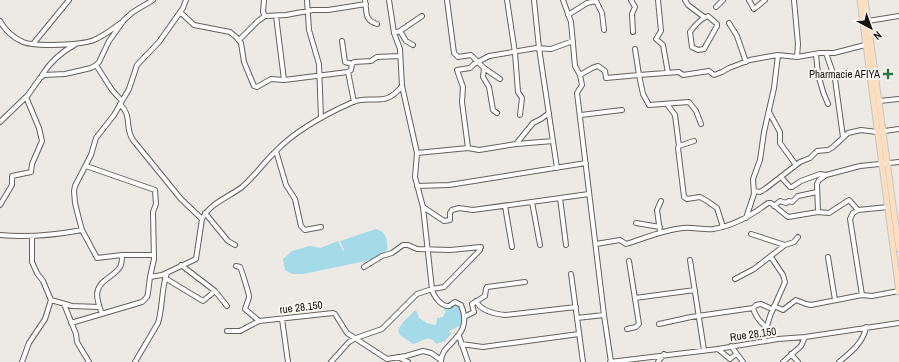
<svg xmlns="http://www.w3.org/2000/svg" width="899" height="362" viewBox="0 0 899 362" font-family="'Archivo Narrow',sans-serif">
<rect width="100%" height="100%" fill="#ede9e5"/>
<path fill="#a5dbe9" d="M376,229C386,232 388,240 387,250L375,259L303,274H292L285,270L283,259L292,251L310,246L320,248L338,241L343,251L344,250L340,241Z
M454,305L461,308L462,325L449,331L451,334L445,341L436,344C430,333 421,342 413,344L400,335L398,330C404,319 407,319 415,310L417,312L419,318L427,323L436,325L437,318L443,317L446,311L444,310V307H451Z"/>
<g fill="none" stroke-linecap="round" stroke-linejoin="round">
<defs>
<path id="minor" d="M264,0L263,12L265,16L286,15L313,10H328L366,4
M307,0L309,30L319,64L321,118
M365,0C367,12 364,20 377,24
M389,0L394,33L400,49L402,86L417,153L415,177L423,207L432,289C433,295 441,307 449,306C451,305 453,303 455,302L461,305C475,338 440,342 441,362
M447,0L454,53L458,57L471,55L484,68L483,77L489,87L493,110L497,113
M507,0L515,53L518,92L522,98L520,115
M534,0L539,48L557,168
M563,0L571,22L575,66L580,75L582,85L577,93L604,315L611,362
M631,0L635,7L632,14L633,32
M658,0L661,31L656,39L663,45L668,73
M685,0L688,5L704,17
M749,0L754,9L765,0
M794,0L798,44L797,57
M716,7L723,0
M180,12L194,25L230,32L236,37L241,43L244,62L254,86L257,87L271,79L284,80L348,72L351,70L352,64L354,62L371,61L377,57L400,56
M568,15L587,3L596,1L602,13L604,30
M276,16L284,80
M708,16L717,24V26L704,49L698,50L692,47L690,32C695,25 700,19 708,16Z
M0,21C5,30 14,38 23,42C35,47 82,45 94,40C104,36 112,29 121,23
M868,21L899,16
M729,23L737,36L746,62
M400,31L406,41L413,45
M394,33L400,31L422,16
M239,40L258,21L265,16
M342,41L345,62L352,64
M33,44L69,0
M826,53L835,79L843,137
M816,54C817,73 820,87 828,104
M96,65L112,90L122,101
M484,68L500,79
M348,72L354,102
M42,75C51,61 61,52 76,44
M580,75C586,72 592,67 598,66L605,71L606,78L639,75L635,49
M879,101L899,99
M120,104C133,117 124,127 133,140L181,199L202,219
M667,104L675,115L679,146
M769,112L780,132V143L796,165
M581,115L622,110
M0,122L28,95L40,78L44,75L65,74L91,68L96,65L99,62L109,41L124,20L133,12L153,0
M701,124L696,111L689,102L649,105L643,94L639,75L679,72L683,75L709,71L714,75L722,72L729,68L750,60L766,57L778,55L797,57L820,53H834L865,45
M694,141L679,146L678,148L684,197L687,199L700,197L707,201L717,208L723,227
M516,144L533,123L541,119L549,113
M468,148L462,102L463,87L457,70L470,68L474,64L489,56L536,48L551,49L573,41
M276,151L286,185L295,199L301,226L305,230L321,227
M417,153L468,148L479,150L516,144L553,141
M781,177L790,187H792L801,181L820,174L826,175L860,166L899,162
M417,186L449,185L586,163
M754,191L760,192L765,189L800,162L810,158L817,151L828,150L833,147L848,133L861,130L877,132L899,129
M560,198L566,245
M532,202L540,245
M0,205L12,185V176L31,172L32,164L42,141L39,128L26,97
M505,206L512,247
M774,206L780,201L786,203L789,201L792,202L798,196L817,192
M423,207L444,221L450,220V213L452,210L459,208L473,210L589,194
M858,210L853,213L850,219L862,295
M818,212L817,184L819,180L826,175
M205,213L228,241L235,245
M746,218L754,194L753,179L760,160L764,132L774,88L778,55
M636,223L660,227
M660,232L657,210L661,201
M751,234L785,245
M0,235C28,238 55,235 82,230
M32,236V262L37,273L43,281L51,300L72,306L99,307
M596,244L620,240L626,244C645,238 663,230 683,228C693,227 703,230 713,229C734,226 752,215 768,203H771L788,217L818,212L829,213L849,200L858,210L888,207
M154,255H122L97,258L82,230L79,219L75,203L74,191L75,186L91,155L96,138L114,115L129,89L137,65L159,42L183,8L186,0
M828,257L835,300
M690,260L704,350
M181,265L215,291L227,306
M236,266L240,267C241,268 249,294 249,296C249,300 246,305 245,309L259,321
M364,267L382,256L392,253L403,245H408L417,249L450,250L481,247
M571,274L583,362
M150,277L162,275L196,259L202,219C210,203 229,197 242,187C255,176 264,162 276,151C296,130 326,114 353,102C373,94 384,109 402,86
M165,278L203,301L215,291
M735,279L754,269L785,245L794,242L798,237
M635,298L695,290
M476,301C481,311 495,314 505,315L576,307
M64,304L76,334L77,342L89,362
M774,306L783,310L796,300L806,304L811,305L862,295L872,296L899,291
M102,314C96,298 93,288 108,278C112,275 117,272 120,267C122,264 122,259 122,255
M464,317L474,312L472,304L485,296L486,289L487,287L525,282
M577,318L604,315
M282,319L288,362
M71,323L142,302L147,297L148,293L150,277L154,259L153,212L156,204L155,190L86,166
M659,324L691,317L753,308
M766,327C760,322 755,316 753,308L756,305L761,304L772,309
M627,329L636,327L639,324L629,261
M227,331H240L259,321L333,313L335,314L347,333L387,359L406,356L423,351L431,353L441,360
M459,336L468,362
M764,341L765,333L770,316L785,282L783,275L771,257
M461,344L483,347L579,334
M731,346L743,362
M718,349L730,359L736,354
M791,354L798,362
M398,357L408,362
M22,362L29,343L45,319L51,300
M135,362L158,323C163,307 161,289 167,273
M331,362L349,342L356,338L382,329L417,294L432,289L444,287L480,250
M610,362L718,349L778,339L805,337L899,323
M658,362L664,354
M783,362L801,346L805,337
M839,362C850,353 864,342 866,327"/>
<path id="major" d="M860,0L899,292
M865,0L899,249"/>
</defs>
<use href="#minor" stroke="#64615d" stroke-width="6"/>
<use href="#major" stroke="#c7c6c6" stroke-width="7"/>
<use href="#minor" stroke="#fff" stroke-width="4"/>
<use href="#major" stroke="#fddfc0" stroke-width="5"/>
</g>
<path fill="#317743" stroke="#faf7f2" stroke-width="1.5" d="M886 68h4v4h4v4h-4v4h-4v-4h-4v-4h4z"/>
<g text-anchor="middle" stroke-width="4" stroke-linejoin="round" paint-order="stroke">
<g font-size="11" fill="#141211" stroke="#faf7f2" text-anchor="end">
<text x="880" y="78">Pharmacie AFIYA</text>
</g>
<g font-size="11" fill="#141211" stroke="#faf7f2">
<text transform="translate(301 307) rotate(-7)" y="4">rue 28.150</text>
<text transform="translate(753 334) rotate(-8)" y="4">Rue 28.150</text>
</g>
</g>
<g transform="translate(871 28) rotate(139)" stroke="#faf7f2" stroke-width="3" paint-order="stroke">
<path d="M0-3L7 15L0 10L-7 15Z" fill="#141211"/>
<text y="-6" font-size="11" font-weight="bold" text-anchor="middle" fill="#141211">N</text>
</g>
</svg>
